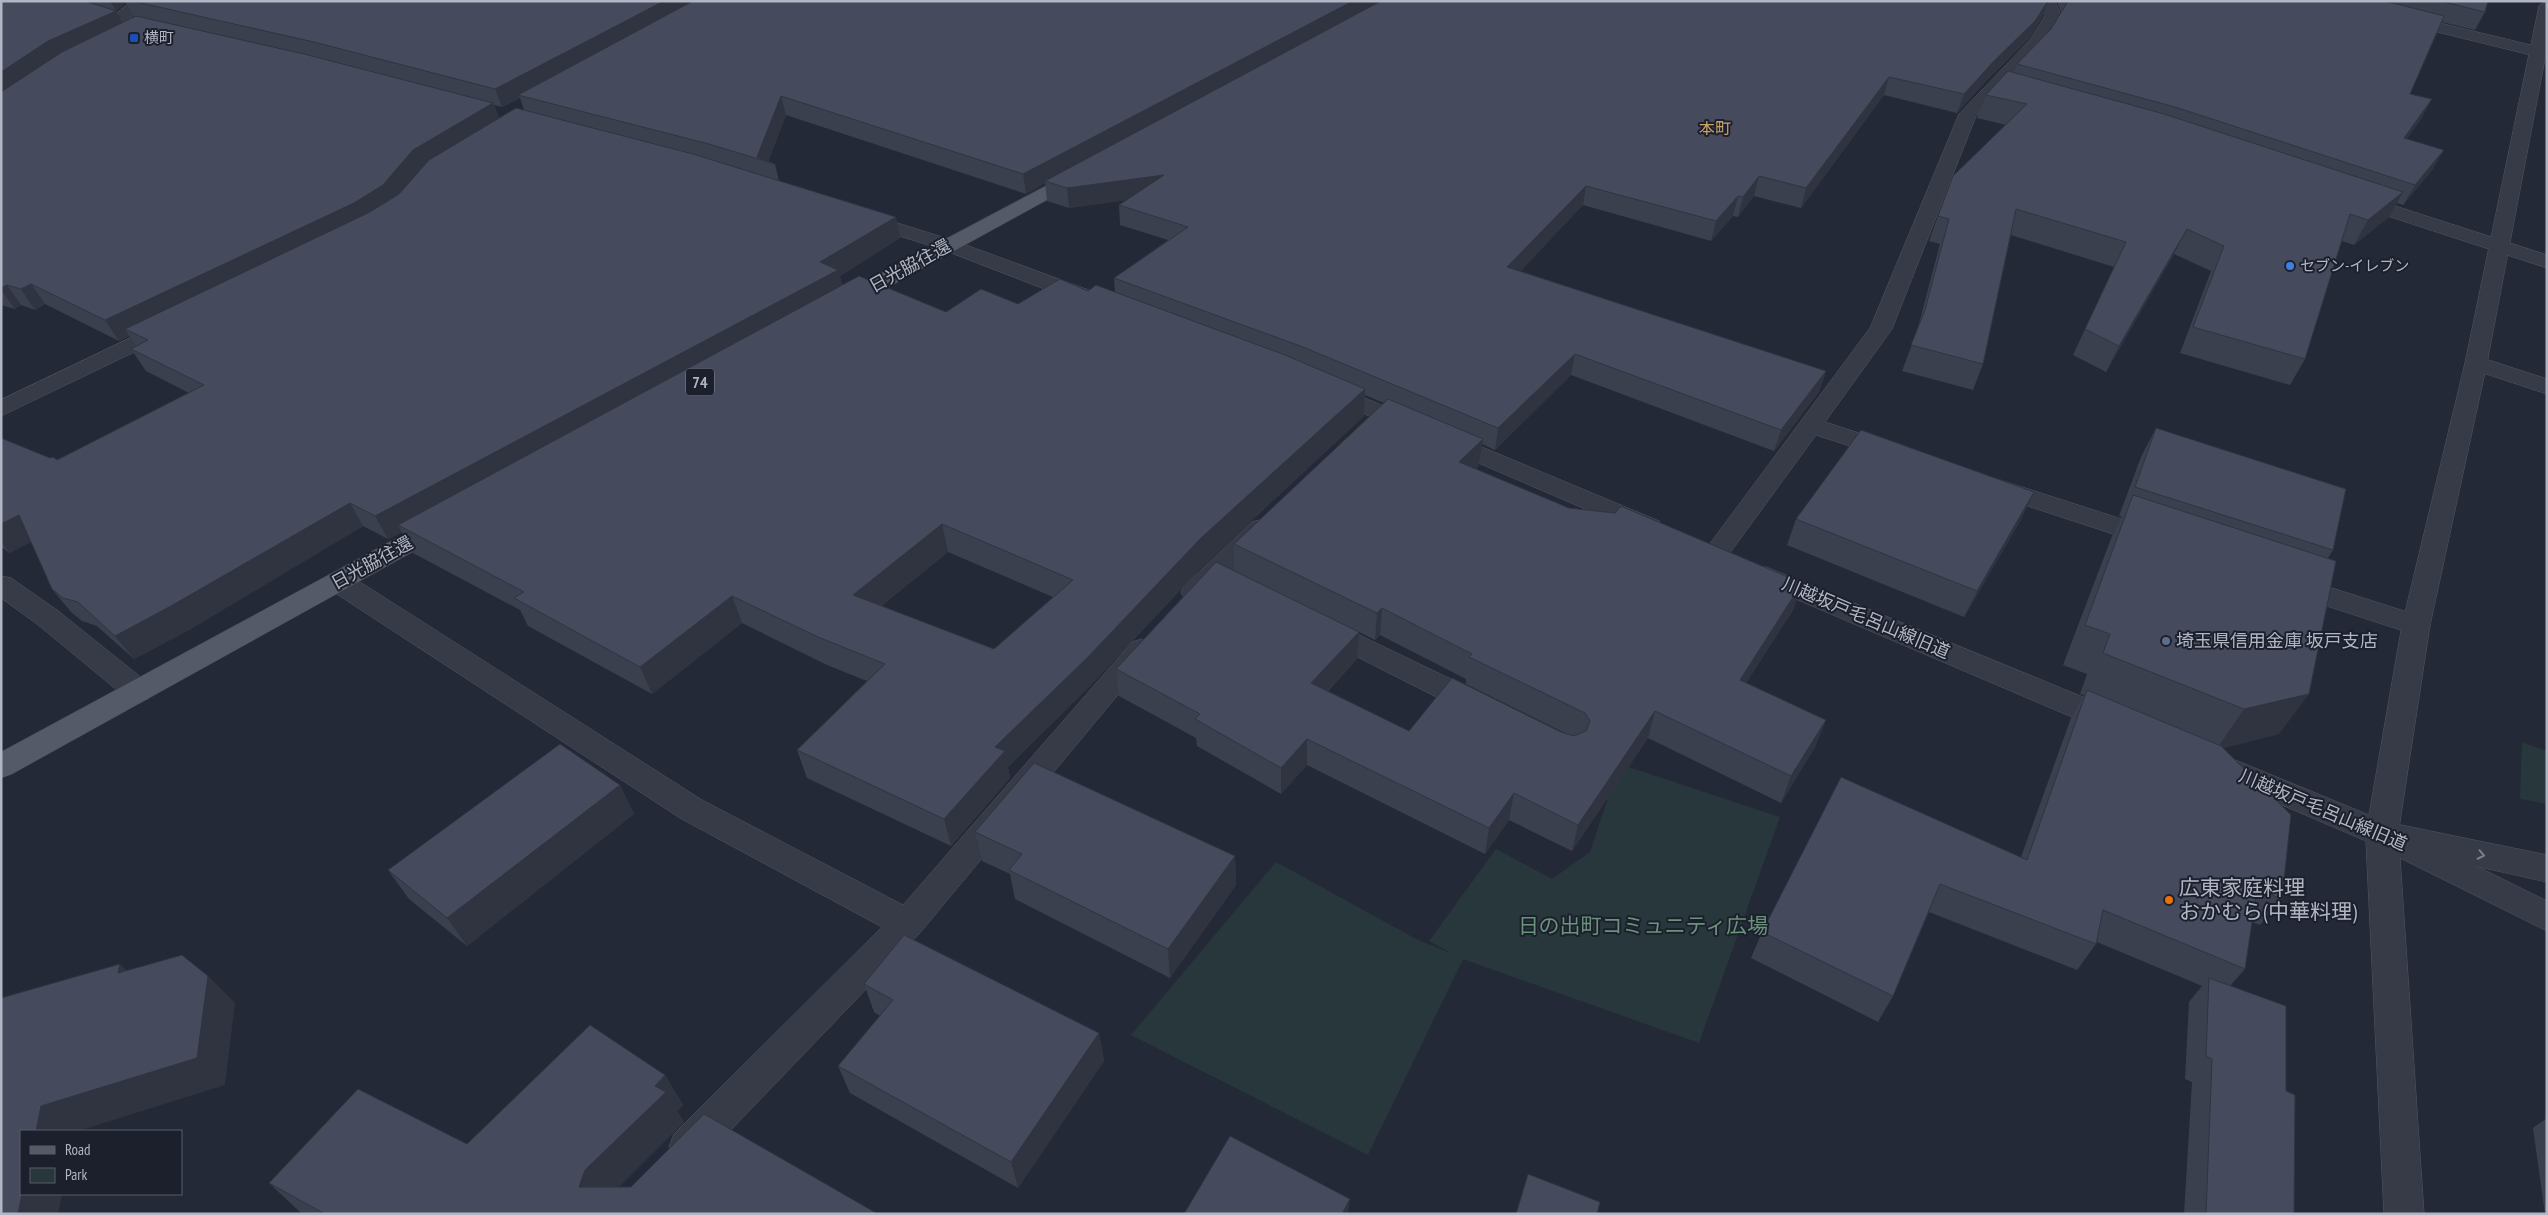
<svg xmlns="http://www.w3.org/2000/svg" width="2548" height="1215" viewBox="0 0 2548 1215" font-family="'PT Sans Narrow','Noto Sans JP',sans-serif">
<rect width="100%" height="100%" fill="#242937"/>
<path fill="#28373b" d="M2522,742L2547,751V804L2520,799Z
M1592,755L1780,817L1699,1043L1463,959L1368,1155L1131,1035L1276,862L1418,940L1453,954L1429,941L1496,849L1552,879L1590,852L1609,795Z"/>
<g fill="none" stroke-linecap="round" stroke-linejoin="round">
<defs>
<path id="minor" d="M132,1H150L124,23H112L110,20L112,17Z
M2039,1H2055L2061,16L2043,46L1976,116L1892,329L1825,422L1899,446L1902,451L1899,456L1890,459L1816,435L1724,561L1715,564L1706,561L1702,555L1706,549L1870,328L1959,114L2030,40L2045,16Z
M2321,1H2349L2547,49V59L2324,4Z
M2358,194L2547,255V268L2351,204L2348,200L2351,196Z
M168,320L176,322L179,327L176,332L1,416V400Z
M2476,356L2547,379V394L2468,368L2465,363L2468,358Z
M1997,479L2162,532L2166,538L2162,544L2153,547L1988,493L1984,487L1988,481Z
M1261,520L1270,522L1274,528L1270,534L1205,599L1195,601L1185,599L1181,592L1185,585L1252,522Z
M339,573L349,575L702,800L903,905L1132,642L1142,639L1152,642L1156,649L919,934L702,1160L688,1165L674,1160L669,1147L674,1134L882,927L680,818L329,589L326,582L329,575Z
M1,576L11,578L57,610L148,683L153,691L148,699L138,702L128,699L37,624L1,598Z
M2294,576L2426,618L2430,625L2426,632L2416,635L2284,592L2280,585L2284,578Z
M1324,618L1488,697L1493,705L1488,713L1478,716L1468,713L1314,635L1310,628L1314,621Z
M2396,824L2547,855V882L2385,846L2380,837L2385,828Z"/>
<path id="tertiary" d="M2547,1V48L2487,363L2430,625L2399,828L2547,901V931L2400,858L2424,1214H2384L2366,841L2212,775L2208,767L2212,759L2223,755L2369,815L2402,625L2465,363L2539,6Z
M862,212L955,241L1094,292L1097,297L1094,302L1086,303L1078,302L941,249L855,222L852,218L855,214Z
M1331,384L1659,521L1663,527L1659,533L1650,535L1641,533L1323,396L1319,391L1323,386Z
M1766,567L2122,713L2126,721L2122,729L2111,732L2100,729L1756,582L1753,576L1756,570Z"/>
<path id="primary" d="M1078,169L1085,171L1087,175L1085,179L854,306L846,307L838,306L835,301L838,296Z
M441,517L450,519L454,525L450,531L12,774L1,778V752L432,519Z"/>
</defs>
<use href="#minor" stroke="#525663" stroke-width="1"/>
<use href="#tertiary" stroke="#525663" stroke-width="1"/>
<use href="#primary" stroke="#404451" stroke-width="1"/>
<use href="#minor" fill="#373b48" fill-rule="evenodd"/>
<use href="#tertiary" fill="#373b48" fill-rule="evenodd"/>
<use href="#primary" fill="#555a68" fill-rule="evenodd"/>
</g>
<path fill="#3b404f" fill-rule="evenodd" d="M1,1H2048L2043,16L2029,39L1987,80L1957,113L1884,95L1801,208L1754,196L1738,217L1733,216L1711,241L1583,205L1520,271L1826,371L1819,392L1774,451L1571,375L1495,450L1482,444L1479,465L1476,469L1569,508L1802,583L1793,610L1746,683L1826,720L1815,747L1781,803L1648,738L1572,851L1509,820L1485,854L1307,765L1281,794L1197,746L1196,738L1119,696L1116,669L1234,570V544L1384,403L1365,395L1364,416L1203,566L1090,686L1008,767L1010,778L951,846L807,778L797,750L867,681L827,665L742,623L652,694L528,626L520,610L413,553L402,532L388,539L363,526L189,630L134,659L97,626L82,621L71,612L52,589L31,541L10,553L1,547V438L50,458L57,460L189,393L146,371L131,349L136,346L129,336L119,341L45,304L35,310L21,305L15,309L1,305ZM126,3L134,17L122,23L116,11ZM520,98L524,110L499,118L494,105L502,107ZM786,115L1026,194L1045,183L1047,201L1069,208L1126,200L1119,205L1120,225L1168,240L1114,278L1115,292L1088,291L1018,304L946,312L842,285L840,276L900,238L779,181L775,164L768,162ZM948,552L1053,597L994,649L881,606ZM1265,585L1375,640L1380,635L1466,679V684L1569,735L1409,731L1328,691L1357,659L1359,632Z
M2057,1H2488L2485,12L2475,30L2442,22L2410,94L2422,118L2406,139L2433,169L2403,205L2397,203L2389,217L2354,245L2342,241L2305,359L2290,385L2180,353L2211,271L2174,254L2106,372L2073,355L2114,267L2011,235L1983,364L1973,390L1902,371L1917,331L1940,244L1929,241L1938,216L2006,125L1977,118L1986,95L2014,73L2017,64L2051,29L2061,13Z
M2156,428L2333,550L2328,558L2279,734L2223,748L2282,899L2260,925L2252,922L2245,969L2230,986L2286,1091L2294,1214H2184L2192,1082L2185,1079L2189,1002L2202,986L2097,942L2096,944L2077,970L1929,912L1893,996L1878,1022L1751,958L1762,932L2021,857L2071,718L2084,695L2080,694L2087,674L2063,665L2112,536L2122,517L2119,516L2141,457Z
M2022,518L1964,617L1787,545L1796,519Z
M620,785L634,814L467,946L409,899L388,870Z
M975,832L1235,856L1236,885L1170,978L1015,899L1010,874L982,861Z
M864,984L1099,1033L1104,1061L1018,1188L850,1093L838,1066L880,1016L874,1012Z
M665,1075L683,1105L677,1111L684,1122L618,1187L878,1214H304L300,1212L269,1183L467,1144Z
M2547,1118V1214H2545L2533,1128Z"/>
<path fill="#303440" d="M110,1H125L126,3L116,11Z
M664,1H702L518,95L520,98L502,107L495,89Z
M1353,1H1385L1045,181V183L1026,194L1023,174Z
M2048,1L2043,16L2029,39L1987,80L1957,113L1964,94Z
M116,11L125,28L1,99V72L48,41Z
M1889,77L1884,95L1801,208L1806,188Z
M781,96L786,115L768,162L757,157Z
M2432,99L2422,118L2393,158L2404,138Z
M493,103L500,122L392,205L125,329L129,336L119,341L105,320L413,150Z
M2444,150L2433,169L2403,205L2415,185Z
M1164,175L1165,195L1069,208L1067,188Z
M1759,176L1754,196L1738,217L1743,197Z
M1586,186L1583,205L1505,288L1507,267Z
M2403,192L2389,217L2354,245L2368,220Z
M1738,196L1733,216L1711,241L1716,221Z
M896,217L900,238L840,276L844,292L398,525L402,532L388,539L375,516L820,262Z
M2187,229L2174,254L2106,372L2119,346Z
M31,284L45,304L35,310L21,289Z
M7,285L21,305L15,309L1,290V288Z
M1575,354L1571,375L1495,450L1498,428Z
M1826,371L1819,392L1774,451L1781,430Z
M1365,389L1364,416L1203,566L1090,686L1008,767L1010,778L951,846L944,819L995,747L1201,538Z
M1483,439L1479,465L1456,488L1459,462Z
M2034,492L2022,518L1964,617L1977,591Z
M350,503L363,526L189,630L134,659L115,636Z
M19,515L38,538L10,553L1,542V524Z
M942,524L948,552L860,622L853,595Z
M1802,583L1793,610L1731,707L1740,680Z
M732,596L742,623L652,694L640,667Z
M1382,608L1380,635L1375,640L1377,613Z
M1359,632L1357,659L1310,709L1311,683Z
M2309,694L2279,734L2216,750L2244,709Z
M1655,711L1648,738L1572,851L1578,825Z
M1826,720L1815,747L1781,803L1791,776Z
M1307,739V765L1281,794V768Z
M620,785L634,814L467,946L447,918Z
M1514,793L1509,820L1485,854L1489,828Z
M1235,856L1236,885L1170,978L1168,949Z
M120,964L149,992L118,973Z
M208,976L235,1003L225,1085L78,1131H36L41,1106Z
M1099,1033L1104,1061L1018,1188L1011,1162Z
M665,1075L683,1105L677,1111L684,1122L607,1199L579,1187L585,1170L655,1086Z
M22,1194H62L58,1214H18Z
M1350,1199L1348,1214H1342Z"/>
<path fill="#454b5c" stroke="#303440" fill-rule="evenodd" d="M1,1H85L116,11L48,41L1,72Z
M132,1H664L495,89L314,42Z
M693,1H1353L1023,174L781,96L757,157L775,164L709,144L518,95Z
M1381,1H2048L2035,21L1993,62L1964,94L1889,77L1806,188L1759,176L1743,197L1738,196L1716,221L1586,186L1507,267L1826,371L1781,430L1575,354L1498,428L1303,347L1114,278L1188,227L1119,205L1164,175L1067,188L1045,181Z
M2068,1H2385L2444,16L2410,94L2432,99L2404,138L2444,150L2415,185L2175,107L2017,64L2051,29Z
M2440,1H2488L2485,12Z
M136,16L304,54L493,103L413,150L383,185L354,203L105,320L31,284L21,289L7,285L1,288V92L62,52Z
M2008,71L2164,114L2403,192L2368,220L2350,214L2305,359L2193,327L2224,246L2187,229L2119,346L2085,329L2126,242L2016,209L1983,364L1911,345L1925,310L1949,219L1938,216L1953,176L2027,104L1986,95Z
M516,108L693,154L896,217L820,262L838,270L375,516L350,503L171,606L115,636L78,602L63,598L52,589L19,515L1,524V438L50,458L53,457L57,460L204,385L131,349L148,340L125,329L370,212L399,194L429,160Z
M859,276L946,312L981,289L1018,304L1060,279L1088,291L1096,285L1285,355L1365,389L1201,538L1087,658L995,747L1005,751L944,819L797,750L885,664L818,637L732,596L640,667L514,598L524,592L398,525ZM942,524L1073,580L994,649L853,595Z
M1388,399L1483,439L1459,462L1569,508L1615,513L1621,506L1802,583L1740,680L1826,720L1791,776L1655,711L1578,825L1514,793L1489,828L1307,739L1281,768L1195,719L1200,714L1116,669L1216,562L1359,632L1311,683L1409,731L1452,678L1561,732L1574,736L1586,731L1590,721L1585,713L1469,657L1472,654L1382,608L1377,613L1234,544Z
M2156,428L2346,489L2333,550L2135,487Z
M1861,430L2034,492L1977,591L1796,519Z
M2133,495L2336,561L2309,694L2244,709L2103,653L2110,634L2085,625Z
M2087,690L2221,746L2291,815L2282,899L2257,889L2245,969L2103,910L2096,944L1940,884L1893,996L1762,932L1841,777L2027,860Z
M560,744L620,785L447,918L388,870Z
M1034,763L1235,856L1168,949L1009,870L1022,854L975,832Z
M904,935L1099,1033L1011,1162L838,1066L893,1000L864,984Z
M182,955L208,976L197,1058L41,1106L36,1131H21V1194H22L18,1214H1V998L120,964L118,973Z
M2209,978L2286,1006V1091L2295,1095L2294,1214H2206L2212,1059L2206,1056Z
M590,1025L665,1075L655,1086L666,1092L585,1170L579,1187H631L704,1114L878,1214H325L269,1183L358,1089L467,1144Z
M1230,1136L1350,1199L1342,1214H1184Z
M1528,1174L1600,1202L1597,1214H1516Z"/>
<defs><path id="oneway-chevron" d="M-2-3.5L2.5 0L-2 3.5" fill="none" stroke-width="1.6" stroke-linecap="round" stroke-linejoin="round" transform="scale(1.25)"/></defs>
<use stroke="#7b7f8c" href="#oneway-chevron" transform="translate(2481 855) rotate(12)"/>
<rect fill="#1a4fb4" stroke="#1c202d" stroke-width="2" x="129" y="33" width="10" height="10" rx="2.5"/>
<circle fill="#3f7fe0" stroke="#1c202d" stroke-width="2" cx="2290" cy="266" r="5"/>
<circle fill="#5c6f8a" stroke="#1c202d" stroke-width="2" cx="2166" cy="641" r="5"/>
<circle fill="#e8710a" stroke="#1c202d" stroke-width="2" cx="2169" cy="900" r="5"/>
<g text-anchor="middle" stroke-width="4" stroke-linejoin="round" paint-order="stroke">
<g font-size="15" fill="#b2b6c4" stroke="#1c202d" text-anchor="start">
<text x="144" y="43">横町</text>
<text x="2300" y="271">セブン-イレブン</text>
</g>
<g font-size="16" fill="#c9a268" stroke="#1c202d">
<text x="1715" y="134">本町</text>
</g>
<rect fill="#1c202d" stroke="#858997" stroke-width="1" x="686" y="368.5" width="28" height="27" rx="4"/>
<g font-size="16" font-weight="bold" fill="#b2b6c4">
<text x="700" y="388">74</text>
</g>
<g font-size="18" fill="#b2b6c4" stroke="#1c202d">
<text transform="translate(910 266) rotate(-29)" y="6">日光脇往還</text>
<text transform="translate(372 563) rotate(-29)" y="6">日光脇往還</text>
<text transform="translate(1866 618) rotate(23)" y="6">川越坂戸毛呂山線旧道</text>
<text transform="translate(2323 810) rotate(23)" y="6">川越坂戸毛呂山線旧道</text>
</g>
<g font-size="18" fill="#b2b6c4" stroke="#1c202d" text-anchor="start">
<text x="2176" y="647">埼玉県信用金庫 坂戸支店</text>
</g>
<g font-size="21" fill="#b2b6c4" stroke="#1c202d" text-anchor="start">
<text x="2179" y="895">広東家庭料理<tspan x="2179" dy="24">おかむら(中華料理)</tspan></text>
</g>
<g font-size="21" fill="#6b927b" stroke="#1c202d">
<text x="1643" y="933">日の出町コミュニティ広場</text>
</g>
</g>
<rect width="2548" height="1215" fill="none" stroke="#b2b6c4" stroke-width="5"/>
<rect x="20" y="1130" width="162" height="65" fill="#1c202d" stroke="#585c69"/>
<rect x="30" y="1146" width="25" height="8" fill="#555a68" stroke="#585c69"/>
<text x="65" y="1155" font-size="15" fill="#b2b6c4">Road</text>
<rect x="30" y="1168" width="25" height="15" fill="#28373b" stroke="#585c69"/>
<text x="65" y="1180" font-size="15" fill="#b2b6c4">Park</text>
</svg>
